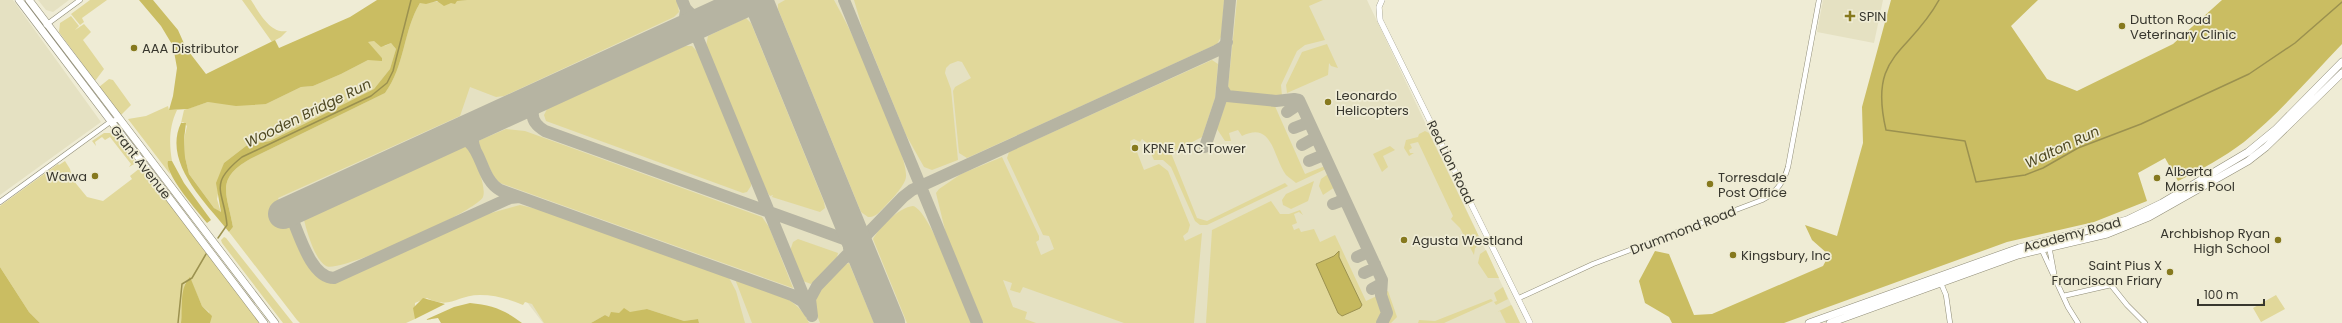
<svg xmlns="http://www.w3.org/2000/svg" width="2342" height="323" viewBox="0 0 2342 323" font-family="Poppins,sans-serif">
<rect width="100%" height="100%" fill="#efecd5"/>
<path fill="#e5e1c2" d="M0,0H13L101,122L0,195Z
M38,0H69L53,12L46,10Z
M429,0H1367L1520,323H543L494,259L312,323L191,118Z
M1823,0H1883L1874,43L1817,32Z"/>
<path fill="#e1d89a" d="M90,0H107L82,18L84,22L80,25L71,14Z
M242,0H251C259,12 270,34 287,31L281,37L272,42Z
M467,0H677L679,12L674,17L504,96L496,97L470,87L460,116L278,198L313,273L329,282L342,280L484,215L520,205L545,211L728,276L736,291L745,323H699L698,319L684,321L647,309L630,313L628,311L609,317L605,315L591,323H544L532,304L525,302L523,305C509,299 495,295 480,295C456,295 451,310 427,298L415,303V319L406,323H300L297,320L229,232L233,227C227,193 215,179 250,159L385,93C405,66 403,31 420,3Z
M785,0H834C856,39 872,80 889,122C894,136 907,163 906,177C905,185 893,198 887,204C881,210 876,218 868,217L861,212L778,9V4Z
M854,0H1224L1221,37L1217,44L967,158L959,153L953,91L955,87L971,78L962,62L958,61L950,64L946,68L945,73L951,89L958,160L932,170L924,167L906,135L862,27Z
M1237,0H1323L1309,6L1325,40L1305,45L1297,51L1281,85L1282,96L1276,98L1230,92L1228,87Z
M71,16L79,26L75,30L84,24L91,32L83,40L104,69L95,81L59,32L60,23Z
M746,18L751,23L824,202L825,208L820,212L772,197L773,195L770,196L767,192L706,46L708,36Z
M374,41L385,46L391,43L396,49L390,69L374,89L270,141L246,146L224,163L217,199L221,213L214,208L189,174L185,157L184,139L187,126L183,122L181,123L184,110L208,102L266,104L301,87L313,86L341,74L368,60L382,58L367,42Z
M1327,44L1338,68L1331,66L1329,63L1328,75L1287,93L1286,85L1302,52Z
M685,46H692L698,52L751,181V186L747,192L743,193L546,121L544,115L547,109Z
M1212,60L1218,64L1215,98L1202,137L1171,153L1197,218L1207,221L1285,183L1288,186L1207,225H1200L1195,221L1171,167L1163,160H1154L1150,151L1153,148L1142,139L1140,142L1134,139L1130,141L1131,147L1137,152L1144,170L1159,164L1168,171L1190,225L1188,232L1183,236L1185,241L1202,233L1194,323H1124L1023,287L1020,293L1010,290L1012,283L1003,280L1013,307L1027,312L1025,319L1036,323H983L946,234L936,193L939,189L961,174L1002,157L1039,236V240L1036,242L1041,255L1054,249L1049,236L1043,235L1007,158L1009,152Z
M109,79L113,80L131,105L121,115L99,87Z
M1227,99L1274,104L1305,174L1325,166L1326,169L1296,183C1293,180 1289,178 1286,175C1273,158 1273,120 1242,136L1238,130L1229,133L1231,141H1225L1217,129Z
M168,106L169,110H177C169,127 169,143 172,161L168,162L170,174L128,119L146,116Z
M506,129L525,131L762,217L769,227L793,288L500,183L494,177L478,143L480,140Z
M1425,131L1429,133L1482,243L1475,248L1474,255L1460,228L1451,219L1453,216L1418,142L1410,144L1412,148L1409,150L1410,153H1414L1409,156L1404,148L1406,140L1418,137L1419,134Z
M104,133H111L115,137L136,163L129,167L131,164L110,137L105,140L102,137L95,142L96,146L92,141Z
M465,146L469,148C474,158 487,186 483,197C477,211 339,274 326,266C315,260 307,232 304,220Z
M1390,146L1395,150L1383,156L1388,167L1382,172L1373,154Z
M65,161L70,169L73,180L87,197L103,201L132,179L130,176L140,168L145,172L260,323H210L209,312L202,306L191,281L185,283L181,323H40L29,312L0,267V206L58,164L59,165Z
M1328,174L1335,187L1323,195L1319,186L1321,179Z
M1314,181L1308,201L1291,209L1283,205L1282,200L1286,194Z
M1271,201L1280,214H1289L1300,210L1303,215L1299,212L1294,214L1297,223L1292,225L1294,230L1299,228L1301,232L1314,229L1320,242L1335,235L1366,301L1379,295C1383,306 1388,314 1378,323H1206L1212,230Z
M913,206C930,210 963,303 971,323H907L873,239C880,227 899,207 913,206Z
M224,237L226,238L293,323H283L222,243L221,240Z
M798,239L838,253L837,257L811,284L803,281L790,251L793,242Z
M1486,250L1499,278H1488L1478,263L1480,254Z
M849,263L874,323H820C808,295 823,286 844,265Z
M735,279C762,289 797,294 809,323H752Z
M1503,287L1508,299L1496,305L1494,302L1497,301L1494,293Z
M1388,291L1397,317L1391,323H1385L1390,311L1383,293Z
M2276,295L2285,309L2261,322L2253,308Z
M1491,299L1493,301L1444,323H1418L1419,320L1435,321Z
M1511,305L1512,306L1520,323H1506L1500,311L1497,312Z"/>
<path fill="#cabd62" d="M139,0H153L178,30L186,48L206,74L275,40L279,48L350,17L377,0H467L457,1L455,4L451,3L444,6L437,1L426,4L420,3C403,31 405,66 385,93L250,159C215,179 227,193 233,227L229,232C207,204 162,163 181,123H186L184,139L185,157L189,174L214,208L221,212L216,183L224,163L246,146L270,141L374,89L390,69L396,49L391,43L381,47L374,41L368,42L382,58V61L368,60L341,74L313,86L301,87L266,104L236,106L208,102L188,109L169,110L173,96L177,68L173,46L161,26Z
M1891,0H2038L2011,26L2047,79L2077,91L2173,44L2222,0H2342V44C2310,77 2280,113 2244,142C2224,157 2201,170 2178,181L2165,158L2138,173L2147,201L2094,222L2007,242L1784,323H1672L1669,317L1645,303L1639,281L1655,251L1669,254L1694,315L1712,314L1823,266L1829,255L1812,240L1805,225L1837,236L1863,143L1862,107Z
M168,161H172L184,183L211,220L207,223C198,212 164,174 168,161Z
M0,267L29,312L40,323H0Z
M190,277L202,306L212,316L210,323H181C183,308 179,288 190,277Z
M423,298L445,304L415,319L413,308Z
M470,303C492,305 505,310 522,323H441L438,318L425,320L454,307Z
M624,308L630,312L647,309L684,321L698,319L699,323H591L605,315L609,317L611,312L619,313Z"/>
<path fill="#c5b85d" stroke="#9b914f" d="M1339,251V257L1362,305L1360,308L1342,316L1338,313L1316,264L1334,256Z"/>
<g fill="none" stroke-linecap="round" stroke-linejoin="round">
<path stroke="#9b914f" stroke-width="1.5" d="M1939,0C1909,55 1868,53 1886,130L1965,141L1976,182L2025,175L2043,168L2078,148L2141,124L2249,74L2295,43L2342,2
M218,238L227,225C224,190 207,185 242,157L371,96L387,83L393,71L411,0
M178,323L182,284L192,278L206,254"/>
<path stroke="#b6b4a2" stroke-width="12" d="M682,0L807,304
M844,0L977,323
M686,9C697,23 710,17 724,11
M671,36L684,24L686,10
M1222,88L1227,96L1276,101L1294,99L1299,100L1323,152L1321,156L1309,161
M549,91C533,102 524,119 545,131L858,244
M1287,112L1296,106L1287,100
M1294,128L1307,123V119
M445,139C485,129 475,176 500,190L792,295L802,301L810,313
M1302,145L1313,139L1315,135
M1205,147L1221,99L1230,0
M475,149C470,137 474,129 483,122
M1323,152L1382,280L1381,284L1372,289
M1333,204L1341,201L1343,196
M289,211C298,230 310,278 334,278L510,198L519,197
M847,217L850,232L849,248
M1357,257L1366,253L1367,248
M844,258C855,252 862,261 868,269
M1364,273L1373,269L1375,264
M1382,280L1381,295L1387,313L1382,323
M812,316L810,299L817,286L903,197L912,190L1216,51L1223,47L1227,42"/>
<path stroke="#b6b4a2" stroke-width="30" d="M758,0L890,323
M283,214L750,0"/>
<defs>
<path id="minor" d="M46,25L80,0
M0,202L110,122L119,119
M2049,246L2054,273
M2041,248L2068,307L2078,323
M1940,281L1946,295L1950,323
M2063,296L2111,285L2127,305L2145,323
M1519,298L1593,264L1762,200C1776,193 1784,182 1788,167L1819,0"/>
<path id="tertiary" d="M1382,0L1379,7L1380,20L1530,323"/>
<path id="secondary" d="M1809,323L2019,248L2127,220L2162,203L2248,152L2276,129L2342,62
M1830,323L2018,255L2107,234L2149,217L2248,161L2266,147L2342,73"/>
<path id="primary" d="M19,0L264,323
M29,0L275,323"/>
</defs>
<use href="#minor" stroke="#8f8c77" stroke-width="5.5"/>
<use href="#tertiary" stroke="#8f8c77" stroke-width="6"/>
<use href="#secondary" stroke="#8f8c77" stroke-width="8"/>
<use href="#primary" stroke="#8f8c77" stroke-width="8"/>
<use href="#minor" stroke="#fff" stroke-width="4.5"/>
<use href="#tertiary" stroke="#fff" stroke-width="5.5"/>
<use href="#secondary" stroke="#fff" stroke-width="7"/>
<use href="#primary" stroke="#fff" stroke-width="7"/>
</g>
<g fill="#86791e" stroke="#efecd5" stroke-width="1.5">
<path d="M1848 10h4v4h4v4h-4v4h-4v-4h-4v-4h4z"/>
<circle cx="2122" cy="26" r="4"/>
<circle cx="134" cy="48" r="4"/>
<circle cx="1328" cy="102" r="4"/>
<circle cx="1135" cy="148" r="4"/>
<circle cx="95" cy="176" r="4"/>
<circle cx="2157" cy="178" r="4"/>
<circle cx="1710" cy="184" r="4"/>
<circle cx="1404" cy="240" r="4"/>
<circle cx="2278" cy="240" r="4"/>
<circle cx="1733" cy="255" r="4"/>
<circle cx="2170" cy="272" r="4"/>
</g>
<g text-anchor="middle" stroke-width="3.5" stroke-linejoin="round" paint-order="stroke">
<g font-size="13" fill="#38372e" stroke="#efecd5" text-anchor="start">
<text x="1859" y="21">SPIN</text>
<text x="2130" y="24">Dutton Road<tspan x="2130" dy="15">Veterinary Clinic</tspan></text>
<text x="142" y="53">AAA Distributor</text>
<text x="1336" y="100">Leonardo<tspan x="1336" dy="15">Helicopters</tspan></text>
<text x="1143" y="153">KPNE ATC Tower</text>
<text x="2165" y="176">Alberta<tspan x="2165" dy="15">Morris Pool</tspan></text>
<text x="87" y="181" text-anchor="end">Wawa</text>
<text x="1718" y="182">Torresdale<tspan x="1718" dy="15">Post Office</tspan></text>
<text x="2270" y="238" text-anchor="end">Archbishop Ryan<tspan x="2270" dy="15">High School</tspan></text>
<text x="1412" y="245">Agusta Westland</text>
<text x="1741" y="260">Kingsbury, Inc</text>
<text x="2162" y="270" text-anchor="end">Saint Pius X<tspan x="2162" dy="15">Franciscan Friary</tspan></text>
</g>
<g font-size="13" fill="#38372e" stroke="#efecd5">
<text transform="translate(141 162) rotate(52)" y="5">Grant Avenue</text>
<text transform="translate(1451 162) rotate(64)" y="5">Red Lion Road</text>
<text transform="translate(1683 230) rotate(-21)" y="5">Drummond Road</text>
<text transform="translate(2072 234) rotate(-15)" y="5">Academy Road</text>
</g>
<g font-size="14" font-style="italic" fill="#4e4821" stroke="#efecd5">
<text transform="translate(308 113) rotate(-26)" y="5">Wooden Bridge Run</text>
<text transform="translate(2062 147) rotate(-25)" y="5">Walton Run</text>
</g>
</g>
<path d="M2198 299v6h66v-6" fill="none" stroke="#38372e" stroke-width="2"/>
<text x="2204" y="299" font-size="12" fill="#38372e" stroke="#efecd5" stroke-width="3" paint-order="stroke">100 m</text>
</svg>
